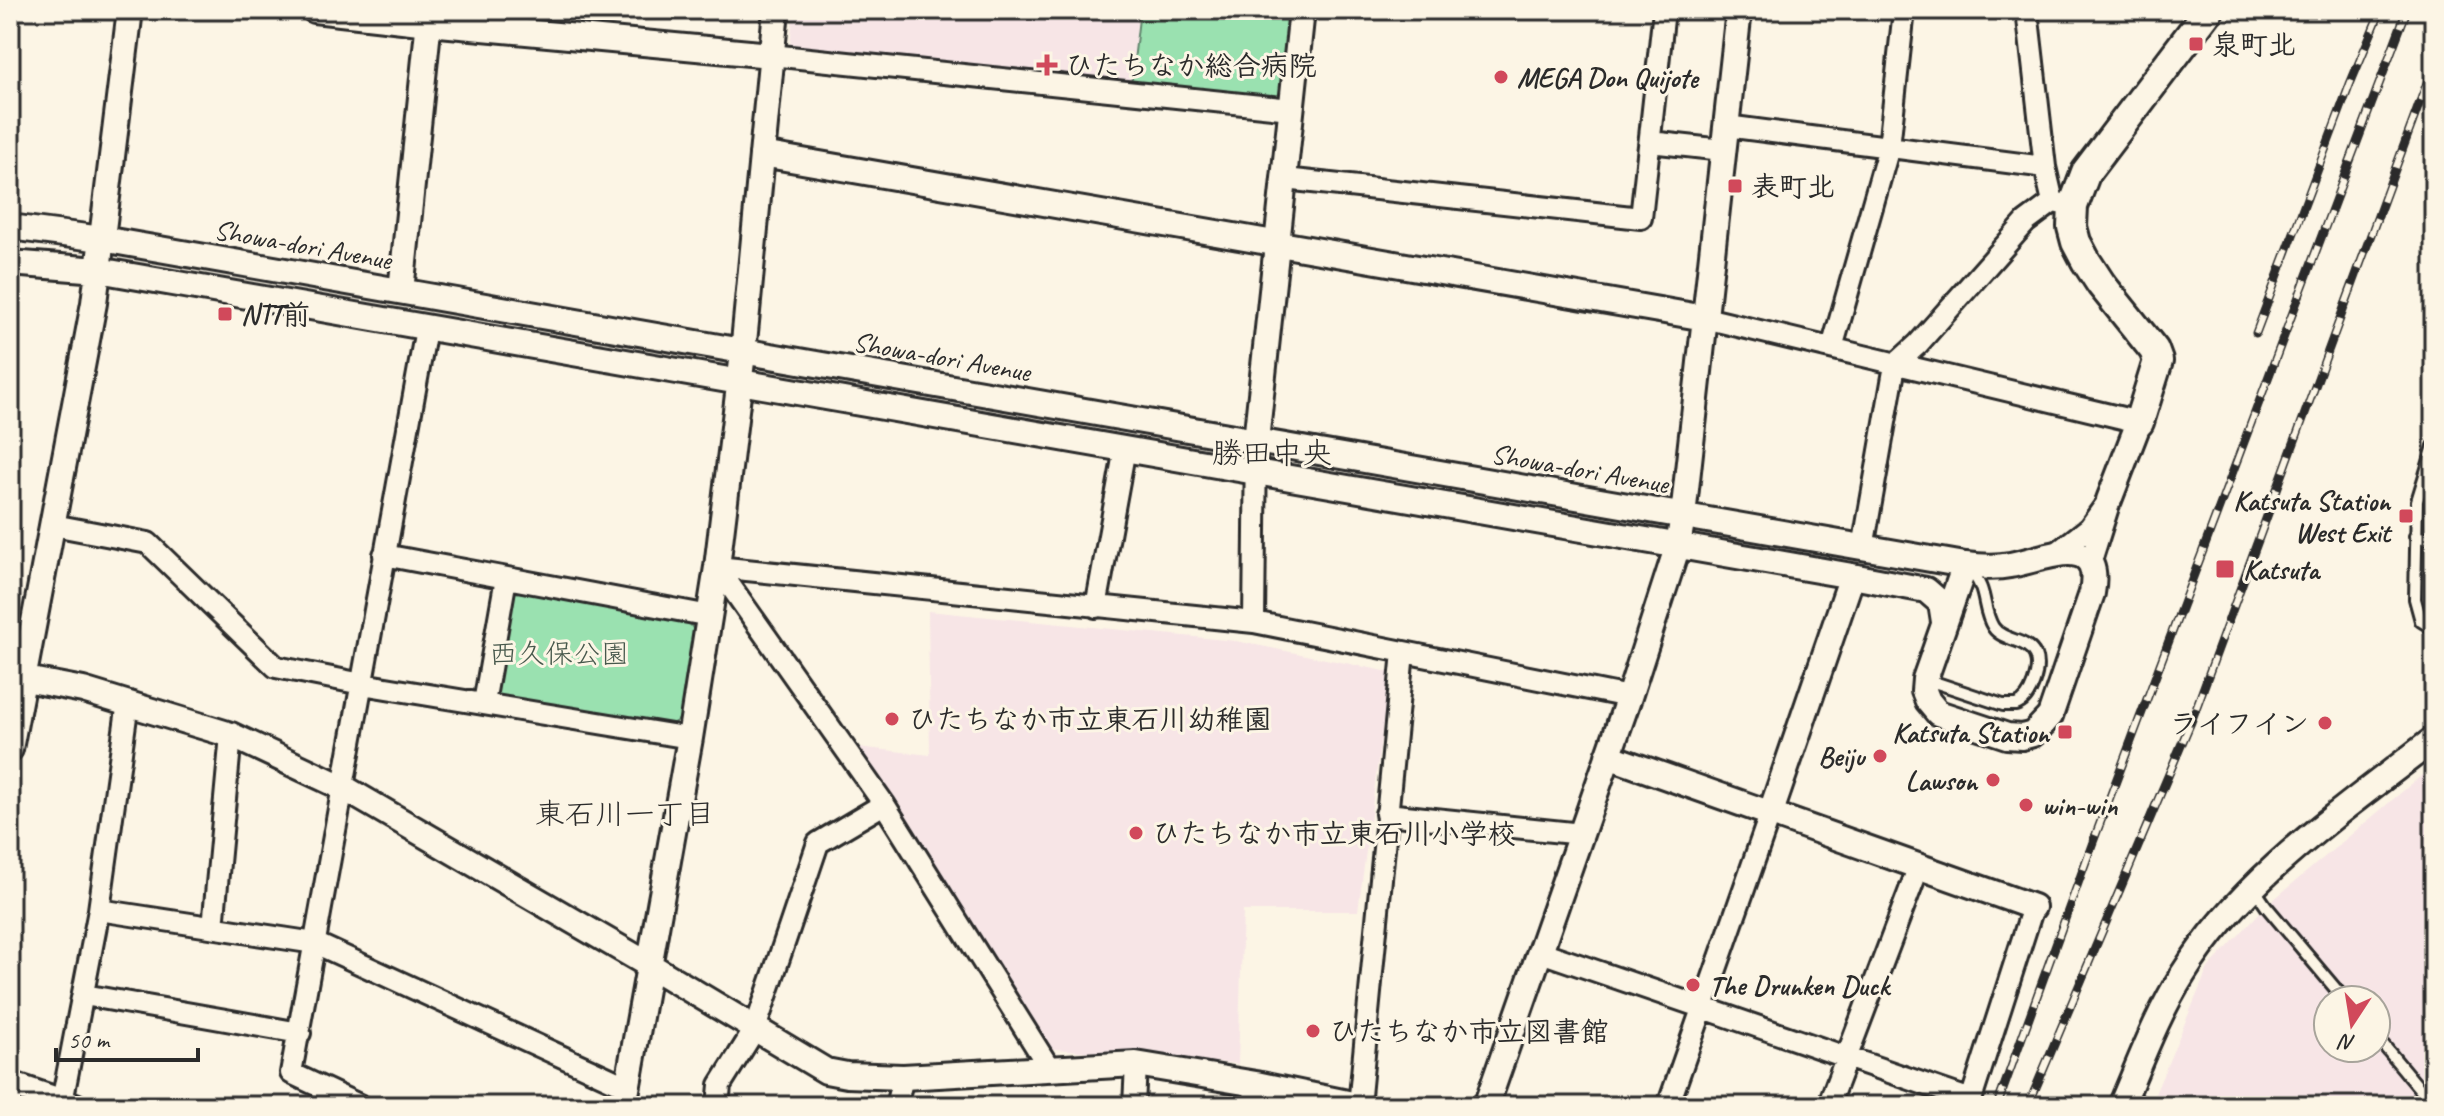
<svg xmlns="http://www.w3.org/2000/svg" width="2444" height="1116" viewBox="0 0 2444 1116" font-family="Caveat,'Klee One',sans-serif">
<rect width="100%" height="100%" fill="#fcf5e5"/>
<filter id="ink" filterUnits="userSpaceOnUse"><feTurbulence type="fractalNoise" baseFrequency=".0125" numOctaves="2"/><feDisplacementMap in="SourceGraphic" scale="16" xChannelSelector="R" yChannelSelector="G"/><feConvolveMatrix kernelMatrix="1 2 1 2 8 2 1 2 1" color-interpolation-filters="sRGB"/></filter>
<g filter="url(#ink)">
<path fill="#f7e5e6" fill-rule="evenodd" d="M794,10H1140L1131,86L790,44Z
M928,611L1236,641L1390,672L1358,911H1243L1238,1064L1043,1048L848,746L930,755Z
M2434,765V1106H2150L2208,968L2266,906ZM2328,1000H2376V1048H2328Z"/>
<path fill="#9ae1b0" stroke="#62866e" stroke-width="2" d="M1140,10H1290L1282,96L1276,104L1131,86Z
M514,591L689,623L695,631L680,719L668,726L495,697L508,596Z"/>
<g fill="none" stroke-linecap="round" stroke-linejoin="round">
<defs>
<path id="service" d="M2434,446L2417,501L2415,599L2421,621L2434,629
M2415,536L2434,540
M1925,679L2003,705C2005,705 2015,705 2016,705C2031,700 2041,669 2035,655C2027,638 2003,642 1993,627C1981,607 1989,591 1969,569
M2253,887L2266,906L2345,1000
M2376,1036L2434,1106
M2128,1092L2145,1106"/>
<path id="minor" d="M2027,10L2045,167L2053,202
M771,55L1291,109
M1726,126L2045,167
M1650,142L1723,150
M1285,179L1641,218L1664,10
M1705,318L2139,422
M1832,348L1889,147L1904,10
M53,525L148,543L276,667L362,684L690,738
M1863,548L1895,365L1918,344L2026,222L2053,202L2073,206
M2058,552L2089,528L2109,500
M384,555L710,616
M2090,564L2108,507
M717,567L1254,622L1629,697
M717,567L884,804L1050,1069
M1096,607L1125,448
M1254,622L1256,441
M484,703L506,578
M1386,814L1582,834
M99,910L315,943L628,1087
M213,927L231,735
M1541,952L1971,1100
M84,995L300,1033
M62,1102L99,910L128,702
M361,1106L291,1073L426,329
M718,1106L720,1085L755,1029L818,843L884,804
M896,1106L903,1077
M1134,1106L1136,1064
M1253,1106L1256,1084
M1359,1106L1403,652
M1668,1106L1771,812
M1828,1106L1919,866
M1969,1106L2033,907"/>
<path id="tertiary" d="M314,10L429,23L771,55
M762,154L1705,318
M10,227L102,239L1965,565C1981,567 1995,568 2010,565C2042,560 2104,529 2092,593L2050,716L2033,734L2022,737L2007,736L1938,713L1928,701L1924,691L1925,679L1965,565
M10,263L98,270L1852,576L1926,590L1941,603L1944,622
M401,291L430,10
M1256,441L1302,10
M2109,500L2139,422
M10,676L83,690L231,735L344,788L649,965L826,1071L847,1075L903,1077L1136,1064L1256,1084L1362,1106
M10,749L94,303L130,10
M1608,756L2033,907
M1771,812L1852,576
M10,1084L75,1106
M624,1106L690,738L717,567L743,353L776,10
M1486,1106L1629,697L1678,545L1683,516L1739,10
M2121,1106C2140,1062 2157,1015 2183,974C2244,876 2345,809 2434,739"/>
<path id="secondary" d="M2139,422L2158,361L2154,350L2101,284L2086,261L2076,242L2072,227L2073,206L2086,172L2209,10"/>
</defs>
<use href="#service" stroke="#2b2b2b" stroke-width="16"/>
<use href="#minor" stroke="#2b2b2b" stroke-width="26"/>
<use href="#tertiary" stroke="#2b2b2b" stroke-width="30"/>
<use href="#secondary" stroke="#2b2b2b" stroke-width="34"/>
<use href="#service" stroke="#fcf5e5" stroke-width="10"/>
<use href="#minor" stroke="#fcf5e5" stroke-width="20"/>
<use href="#tertiary" stroke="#fcf5e5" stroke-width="24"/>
<use href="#secondary" stroke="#fcf5e5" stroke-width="28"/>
<defs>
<path id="rail" d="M2256,333L2350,84L2381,10
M1997,1106L2093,842L2407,10
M2028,1106L2191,722L2434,64"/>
</defs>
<use href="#rail" stroke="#2b2b2b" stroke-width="9"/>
<use href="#rail" stroke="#fcf5e5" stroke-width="6" stroke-dasharray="18" stroke-linecap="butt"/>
</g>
</g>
<g fill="#d1495b" stroke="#fcf5e5" stroke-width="3">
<rect x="2188" y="36" width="16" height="16" rx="4"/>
<path d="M1043 53h8v8h8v8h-8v8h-8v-8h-8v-8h8z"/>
<circle cx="1501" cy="77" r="8"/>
<rect x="1727" y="178" width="16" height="16" rx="4"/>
<rect x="217" y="306" width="16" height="16" rx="4"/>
<rect x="2398" y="508" width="16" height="16" rx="4"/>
<rect x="2215" y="559" width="20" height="20" rx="4"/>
<circle cx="892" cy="719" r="8"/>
<circle cx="2325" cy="723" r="8"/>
<rect x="2057" y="724" width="16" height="16" rx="4"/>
<circle cx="1880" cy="756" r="8"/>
<circle cx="1993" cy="780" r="8"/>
<circle cx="2026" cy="805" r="8"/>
<circle cx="1136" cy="833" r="8"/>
<circle cx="1693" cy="985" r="8"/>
<circle cx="1313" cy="1031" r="8"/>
</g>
<g text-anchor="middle" stroke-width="6" stroke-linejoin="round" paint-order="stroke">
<g font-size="28" font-weight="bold" fill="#2b2b2b" stroke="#fcf5e5" text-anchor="start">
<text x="2212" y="54">泉町北</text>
<text x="1065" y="75">ひたちなか総合病院</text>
<text x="1517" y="87">MEGA Don Quijote</text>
<text x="1751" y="196">表町北</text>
<text x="241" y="324">NTT前</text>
<text x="2390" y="510" text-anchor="end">Katsuta Station<tspan x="2390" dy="32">West Exit</tspan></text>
<text x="2243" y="579">Katsuta</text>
<text x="908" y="729">ひたちなか市立東石川幼稚園</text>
<text x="2309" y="733" text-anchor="end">ライフイン</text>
<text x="2049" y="742" text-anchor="end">Katsuta Station</text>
<text x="1864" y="766" text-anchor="end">Beiju</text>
<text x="1977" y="790" text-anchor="end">Lawson</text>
<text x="2042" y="815">win-win</text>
<text x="1152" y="843">ひたちなか市立東石川小学校</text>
<text x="1709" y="995">The Drunken Duck</text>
<text x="1329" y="1041">ひたちなか市立図書館</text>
</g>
<g font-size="28" fill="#2b2b2b" stroke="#fcf5e5">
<text transform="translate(303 244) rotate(10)" y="10">Showa-dori Avenue</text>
<text transform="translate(942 356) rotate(10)" y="10">Showa-dori Avenue</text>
<text transform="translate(1580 468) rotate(10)" y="10">Showa-dori Avenue</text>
</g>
<g font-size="28" fill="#47584c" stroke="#fcf5e5">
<text x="559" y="663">西久保公園</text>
</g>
<g font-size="30" fill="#2b2b2b" stroke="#fcf5e5">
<text x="1272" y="463">勝田中央</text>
<text x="625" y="824">東石川一丁目</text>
</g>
</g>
<rect width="2444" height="1116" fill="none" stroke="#fcf5e5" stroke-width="40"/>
<rect x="20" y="20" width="2404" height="1076" fill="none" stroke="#2b2b2b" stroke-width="3" filter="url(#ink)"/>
<g transform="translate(2352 1024) rotate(192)"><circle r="38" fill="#fcf5e5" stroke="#a8a49b" stroke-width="2"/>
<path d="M0-6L14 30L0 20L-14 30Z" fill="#d1495b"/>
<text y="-12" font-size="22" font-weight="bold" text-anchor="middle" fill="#2b2b2b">N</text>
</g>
<path d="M56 1048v12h142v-12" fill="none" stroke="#2b2b2b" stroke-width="4"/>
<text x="68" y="1048" font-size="24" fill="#2b2b2b" stroke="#fcf5e5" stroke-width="6" paint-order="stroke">50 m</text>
</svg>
